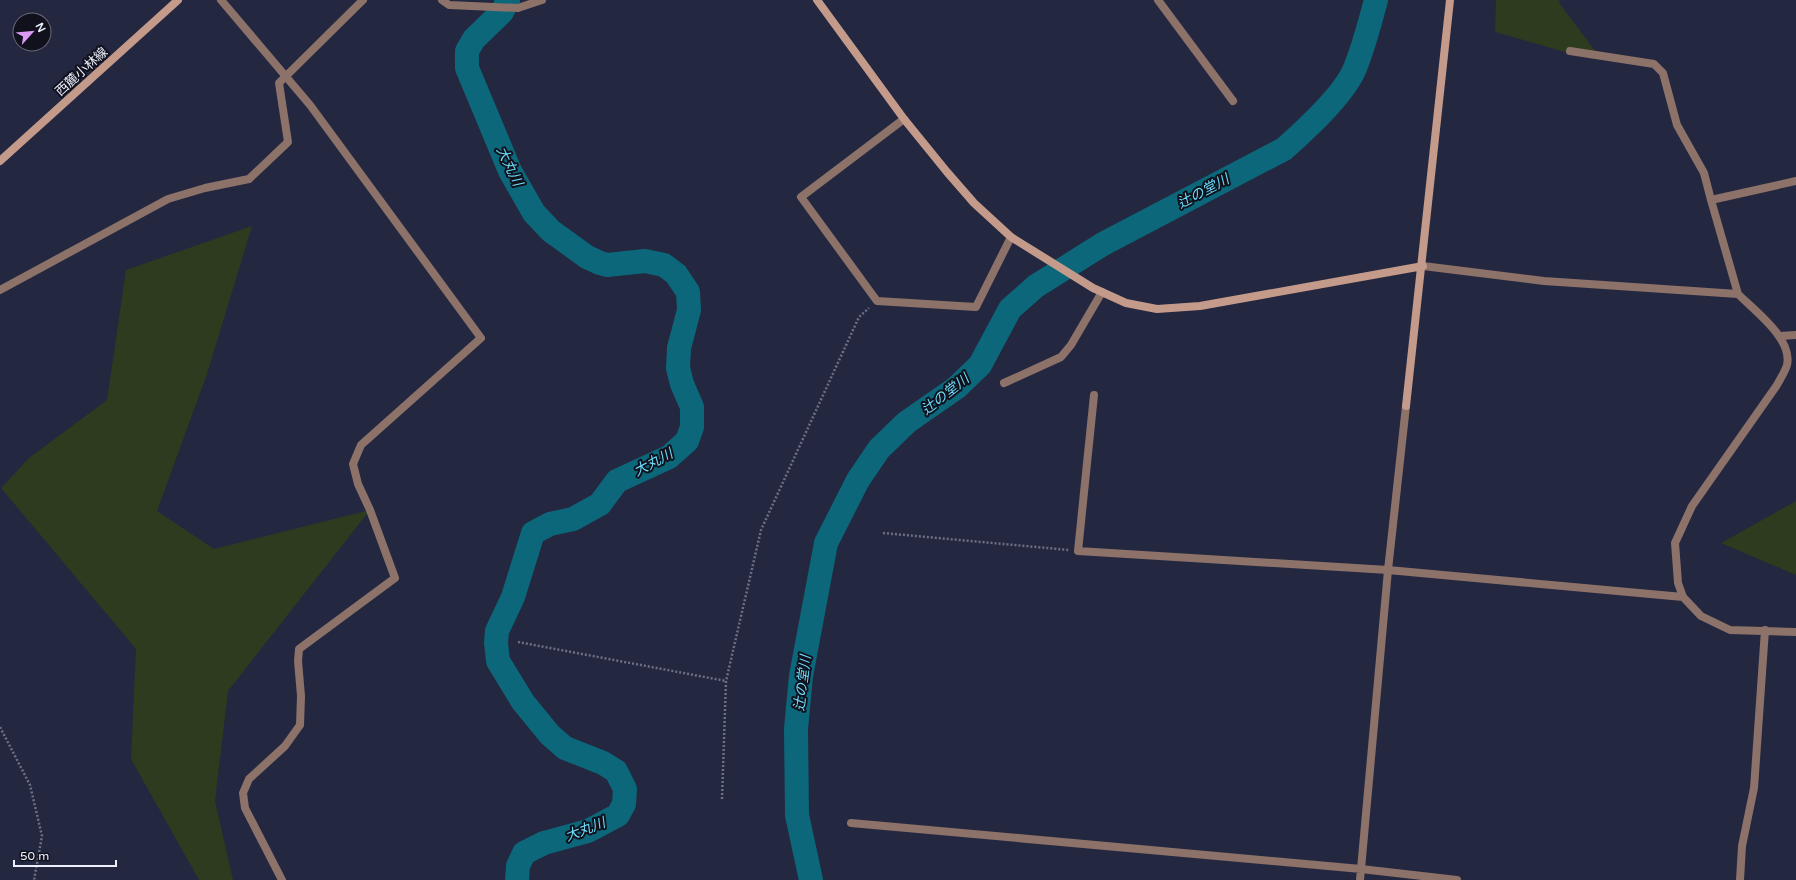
<svg xmlns="http://www.w3.org/2000/svg" width="1796" height="880" viewBox="0 0 1796 880" font-family="'Varela Round','Noto Sans JP',sans-serif">
<rect width="100%" height="100%" fill="#242740"/>
<path fill="#2d3b1e" d="M1496,0H1559L1560,4L1602,60L1579,56L1495,32Z
M252,226L207,374L157,511L214,549L370,510L228,691L215,801L233,880H199L131,759L136,649L1,488L29,458L107,400L126,270Z
M1796,501V575L1721,543Z"/>
<g fill="none" stroke-linecap="round" stroke-linejoin="round">
<path stroke="#0b6779" stroke-width="24" d="M508,0L502,12L474,39L467,51V68L510,171L534,213L551,231L587,257L600,263L607,265L645,261L664,265L676,274L688,292L689,310L679,348L678,368L682,384L692,407V427L687,441L669,457L617,481L600,504L573,519L550,524L533,533L513,597L497,631L496,643L498,661L523,702L550,735L565,748L603,763L616,771L625,789L624,804L618,815L588,831L544,843L524,853L518,866L517,880
M811,880L797,815L796,729L801,676L826,543L858,480L879,449L907,422L956,388L980,365L1010,309L1036,286L1103,244L1284,149C1305,130 1345,94 1355,68C1364,46 1370,22 1376,0"/>
<path stroke="#6d7085" stroke-width="2.5" stroke-dasharray="2 2" stroke-linecap="butt" d="M883,533L1069,550
M518,642L726,681
M0,727L30,785L42,836L34,880
M722,799L726,681L761,530L859,317L869,308"/>
<path stroke="#8c7268" stroke-width="8" d="M221,0L310,105L481,338L361,445L353,464L358,484L370,510L395,578L299,649L298,661L301,696L300,725L285,746L249,779L243,793L245,808L282,880
M442,0L449,5L518,8L542,0
M1158,0L1233,101
M1570,51L1654,64L1663,73L1677,125L1704,173L1711,200
M904,119L801,197L877,301L976,307L1011,237
M1423,266L1544,281L1738,294C1755,311 1793,339 1787,365C1785,372 1780,379 1777,385L1692,506L1675,543L1678,583L1683,597L1701,616L1730,630L1796,632
M0,290L168,199L205,188L249,179L288,142L279,83L363,0
M1738,294L1711,200L1796,181
M1780,336L1796,335
M1004,383L1061,357L1071,345L1102,292
M1094,395L1078,551L1388,570L1683,597
M851,823L1361,869L1457,880
M1360,880L1388,570L1406,406
M1740,880L1742,846L1754,788L1765,630"/>
<path stroke="#c49a8a" stroke-width="8" d="M817,0L904,119L947,172L974,203L1011,237L1093,288L1126,303L1157,309L1200,306L1423,266
M0,161L178,0
M1406,406L1450,0"/>
</g>
<g text-anchor="middle" stroke-width="4" stroke-linejoin="round" paint-order="stroke">
<g font-size="13" fill="#eceffc" stroke="#10111d">
<text transform="translate(81 71) rotate(-42)" y="5">西麓小林線</text>
</g>
<g font-size="14" font-style="italic" fill="#6bdefb" stroke="#10111d">
<text transform="translate(510 166) rotate(64)" y="5">大丸川</text>
<text transform="translate(1203 191) rotate(-28)" y="5">辻の堂川</text>
<text transform="translate(945 394) rotate(-38)" y="5">辻の堂川</text>
<text transform="translate(653 462) rotate(-28)" y="5">大丸川</text>
<text transform="translate(802 683) rotate(-83)" y="5">辻の堂川</text>
<text transform="translate(585 829) rotate(-21)" y="5">大丸川</text>
</g>
</g>
<g transform="translate(32 32) rotate(63)"><circle r="19" fill="#10111d" stroke="#686a76"/>
<path d="M0-3L7 15L0 10L-7 15Z" fill="#da9af6"/>
<text y="-6" font-size="11" font-weight="bold" text-anchor="middle" fill="#eceffc">N</text>
</g>
<path d="M14 860v6h102v-6" fill="none" stroke="#eceffc" stroke-width="2"/>
<text x="20" y="860" font-size="12" fill="#eceffc" stroke="#10111d" stroke-width="3" paint-order="stroke">50 m</text>
</svg>
